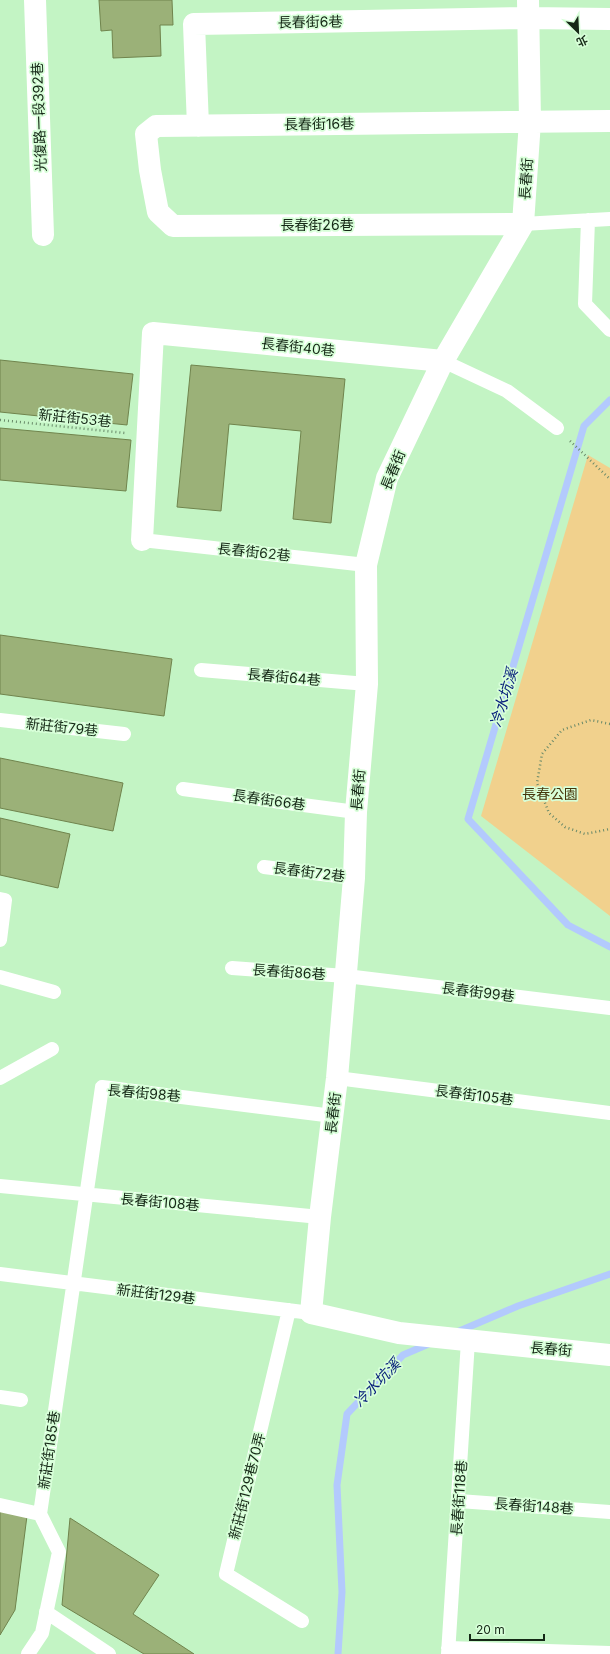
<svg xmlns="http://www.w3.org/2000/svg" width="610" height="1654" viewBox="0 0 610 1654" font-family="Inter,'Noto Sans TC',sans-serif">
<rect width="100%" height="100%" fill="#c3f4c4"/>
<path fill="#f1d18d" d="M588,455L610,468V916L481,816Z"/>
<g fill="none" stroke-linecap="round" stroke-linejoin="round">
<path stroke="#b3cafd" stroke-width="7" d="M610,400L584,426L468,819L568,925L610,947
M457,1332L518,1306L610,1274
M338,1654L342,1592L337,1485L347,1414L403,1355L431,1343"/>
</g>
<path fill="#9bb178" stroke="#70844d" d="M99,0H172L173,25H160L161,56L113,58L112,30L101,31Z
M0,360L133,374L127,425L0,412Z
M191,365L345,379L331,523L293,519L301,431L229,424L221,511L177,507Z
M0,428L131,440L126,491L0,480Z
M0,635L172,659L164,716L0,694Z
M0,758L123,783L113,831L0,808Z
M0,818L70,834L58,888L0,875Z
M0,1505L28,1508L15,1610L0,1635Z
M70,1518L159,1575L133,1614L194,1654H144L62,1605Z"/>
<g fill="none" stroke-linecap="round" stroke-linejoin="round">
<path stroke="#688969" stroke-width="2.5" stroke-dasharray="1 3" stroke-linecap="butt" d="M0,420L125,433
M570,441L610,479
M610,724L591,720L562,730L542,754L537,783L549,813L565,827L585,834L610,829"/>
<path stroke="#fff" stroke-width="14" d="M588,220L585,304L610,330
M523,224L610,219
M443,361L507,391L557,428
M142,540L366,565
M201,670L367,684
M0,720L124,734
M183,789L356,812
M264,867L354,878
M0,899L5,900L0,940
M232,968L346,976L610,1008
M0,977L54,992
M0,1078L52,1049
M337,1078L610,1113
M0,1186L320,1217
M0,1274L311,1313
M289,1310L226,1574L302,1621
M0,1397L21,1400
M459,1501L610,1512
M0,1505L40,1514
M46,1612L109,1654
M448,1648L610,1653
M28,1654L42,1633L59,1552L40,1514L102,1087L333,1116
M448,1654L468,1341"/>
<path stroke="#fff" stroke-width="22" d="M35,0L43,235
M528,0L530,121L523,224L443,361L387,478L366,565L367,684L356,812L354,878L337,1078L320,1217L311,1313L399,1333L610,1355
M198,126L194,24L528,18L610,19
M523,224L173,226L158,212L150,170L146,134L156,126L610,121
M142,540L153,333L443,361"/>
</g>
<g text-anchor="middle" stroke-width="3.5" stroke-linejoin="round" paint-order="stroke">
<g font-size="14" fill="#152816" stroke="#d7ffd8">
<text transform="translate(310 22) rotate(-1)" y="5">長春街6巷</text>
<text transform="translate(39 117) rotate(-92)" y="5">光復路一段392巷</text>
<text transform="translate(319 124) rotate(-1)" y="5">長春街16巷</text>
<text transform="translate(526 179) rotate(-86)" y="5">長春街</text>
<text x="317" y="230">長春街26巷</text>
<text transform="translate(298 347) rotate(6)" y="5">長春街40巷</text>
<text transform="translate(75 418) rotate(6)" y="5">新莊街53巷</text>
<text transform="translate(393 470) rotate(-68)" y="5">長春街</text>
<text transform="translate(254 552) rotate(6)" y="5">長春街62巷</text>
<text transform="translate(284 677) rotate(5)" y="5">長春街64巷</text>
<text transform="translate(62 727) rotate(6)" y="5">新莊街79巷</text>
<text transform="translate(358 790) rotate(-85)" y="5">長春街</text>
<text transform="translate(269 800) rotate(8)" y="5">長春街66巷</text>
<text transform="translate(309 872) rotate(7)" y="5">長春街72巷</text>
<text transform="translate(289 972) rotate(4)" y="5">長春街86巷</text>
<text transform="translate(478 992) rotate(7)" y="5">長春街99巷</text>
<text transform="translate(144 1093) rotate(5)" y="5">長春街98巷</text>
<text transform="translate(474 1095) rotate(7)" y="5">長春街105巷</text>
<text transform="translate(333 1113) rotate(-83)" y="5">長春街</text>
<text transform="translate(160 1202) rotate(5)" y="5">長春街108巷</text>
<text transform="translate(156 1294) rotate(7)" y="5">新莊街129巷</text>
<text transform="translate(551 1349) rotate(5)" y="5">長春街</text>
<text transform="translate(49 1450) rotate(-82)" y="5">新莊街185巷</text>
<text transform="translate(247 1486) rotate(-76)" y="5">新莊街129巷70弄</text>
<text transform="translate(459 1498) rotate(-86)" y="5">長春街118巷</text>
<text transform="translate(534 1506) rotate(4)" y="5">長春街148巷</text>
</g>
<g font-size="14" fill="#47360b" stroke="#d7ffd8">
<text x="550" y="799">長春公園</text>
</g>
<g font-size="15" font-style="italic" fill="#09207c" stroke="#d7ffd8">
<text transform="translate(504 698) rotate(-73)" y="5">冷水坑溪</text>
<text transform="translate(377 1383) rotate(-46)" y="5">冷水坑溪</text>
</g>
</g>
<g transform="translate(578 32) rotate(156)" stroke="#d7ffd8" stroke-width="3" paint-order="stroke">
<path d="M0-3L7 15L0 10L-7 15Z" fill="#152816"/>
<text y="-6" font-size="11" font-weight="bold" text-anchor="middle" fill="#152816">北</text>
</g>
<path d="M470 1634v6h74v-6" fill="none" stroke="#152816" stroke-width="2"/>
<text x="476" y="1634" font-size="12" fill="#152816" stroke="#d7ffd8" stroke-width="3" paint-order="stroke">20 m</text>
</svg>
